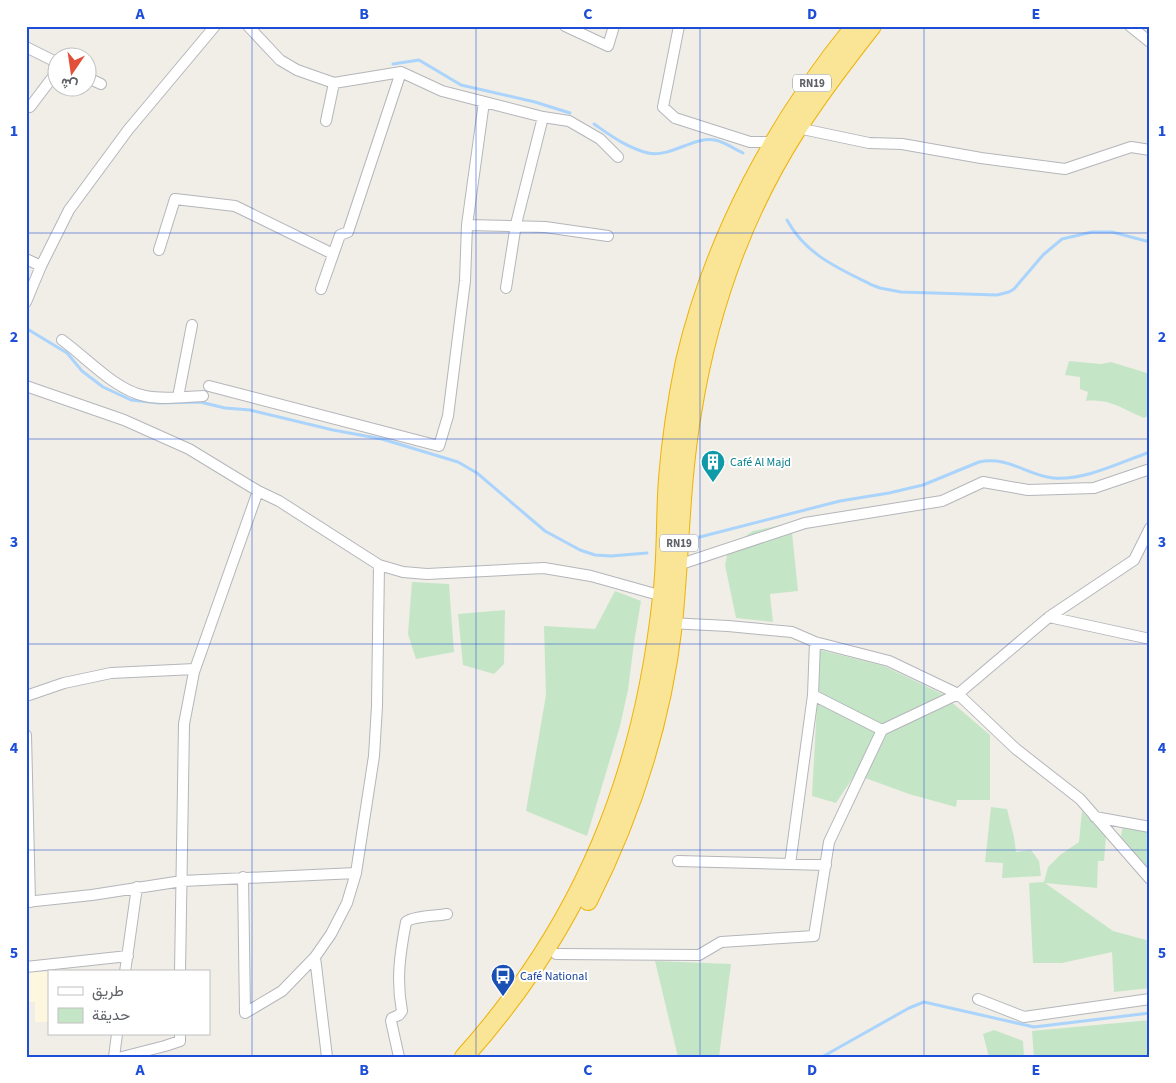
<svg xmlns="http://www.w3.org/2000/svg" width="1176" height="1083" viewBox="0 0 1176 1083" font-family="'Source Sans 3',Vazirmatn,sans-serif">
<rect width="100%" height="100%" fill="#f0eee7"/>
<path fill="#fdf7df" d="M26,972H49V1022H35V1002H26Z"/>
<path fill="#c5e6c6" d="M1069,361L1101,364L1111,362L1150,374V415L1144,418C1123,409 1109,398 1086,401L1088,392L1080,389V377L1065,375Z
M791,523L798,591L770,594L773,622L736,618L725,565L729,547L753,531Z
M412,582L449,584L454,652L416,659L408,634Z
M615,591L641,601L634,643L628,690L620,726L587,836L526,811L546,695L544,626L595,629Z
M505,610L504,664L494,674L463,665L458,614Z
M820,650L884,666L942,694L990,735V800H957L956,807L909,794L868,779L854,776L836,803L812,796Z
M991,807L1007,809L1014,837L1016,852L1031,850L1039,861L1041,876L1002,878L1003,863L985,862Z
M1082,811L1106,837L1104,861H1098L1097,888L1045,883L1113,931L1150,941V988L1114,992L1112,952L1062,963H1033L1029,883L1044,882L1048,867L1060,855L1079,842Z
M1123,826L1150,832V870L1120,840Z
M655,961L731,964L719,1057H678Z
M1150,1020V1057H1034L1032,1031Z
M994,1030L1023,1041L1024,1057H989L983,1034Z"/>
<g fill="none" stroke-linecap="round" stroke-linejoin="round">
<path stroke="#abd4fc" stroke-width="3" d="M393,64L419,60L461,85L535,102L570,113
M594,124C610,135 627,148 648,153C670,158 694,136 715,140C725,142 734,149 743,153
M787,220C806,255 838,268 872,285L880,288L901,292L997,295L1009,292L1014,289L1043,255L1062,239L1092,232H1112L1150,242
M29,330L67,353L82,371L103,387L131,400L159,403L200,402L225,408L250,410L333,430L382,439L458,462L477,473L545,531L580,550L595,555L611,556L647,553
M692,539L840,501L889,493L923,485L979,462C1009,456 1026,475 1053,478C1084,481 1121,462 1150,452
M822,1057L909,1008L924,1002L1034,1027L1150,1013"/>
<defs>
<path id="street" d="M248,26L280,60L297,70L334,83L401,72L442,91L543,117L569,121L600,139L618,157
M565,26L608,46L614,26
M679,26L663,107L675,118L750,142H774
M1130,26L1150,42
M26,47L58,63
M88,78L101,84
M30,107L58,70
M326,121L334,83
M793,127L869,143L902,144L981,158L1065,169L1131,147L1150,150
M467,225L545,227L608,236
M159,250L175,199L235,206L333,254
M26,259L41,266
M506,288L516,224L543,117
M321,289L340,235L348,232L401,72
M26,302L41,266L69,210L128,130L215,26
M62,340C87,358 115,390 145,396C164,400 184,397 203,396
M26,386L124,420L189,449L258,491L279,501L379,565L403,572L427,574L544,568L591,576L666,597
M209,386L439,446L448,416L465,281L467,225L484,102
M178,397L192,325
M678,565L805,523L942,501L983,482L1028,490L1094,488L1150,469
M1049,617L1150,639
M669,623L728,626L792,632L815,642L889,661L958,694L1016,749L1080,799L1150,879
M813,695L815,642
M26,696L64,683L111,673L195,669
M26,735L30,902
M1095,817L1150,827
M678,861L826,865
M790,864L813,695L882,730L958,694L1049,617L1134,560L1150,528
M243,877L245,1013L282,991L315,957
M26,902L92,895L182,881L356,873
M556,954L699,955L721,942L814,936L829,842L882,730
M26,967L128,956
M125,972L137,887
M180,972L184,724L194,672L258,491
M978,999L1024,1017L1150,999
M114,1057L117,1034
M122,1057L165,1046L180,1041V1034
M327,1057L315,957L331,934L347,903L356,873L374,756L377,706L379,565
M399,1057L391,1021L392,1018L399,1015L402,1011C396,980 400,953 406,922C412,916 437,916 447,914"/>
<path id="highway" d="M588,901C632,814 662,721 673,624C680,554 680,483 692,413C708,313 742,215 797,129C820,93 846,59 872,26
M464,1057C584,923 643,775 662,597C667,558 665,518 668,479C671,440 677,400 685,361C714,238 775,124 855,26"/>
</defs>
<use href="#street" stroke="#b4b6bb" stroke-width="12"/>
<use href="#highway" stroke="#eeb209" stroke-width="20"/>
<use href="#street" stroke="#fff" stroke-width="10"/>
<use href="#highway" stroke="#f9e595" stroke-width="18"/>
</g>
<path fill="none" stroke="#1d4ed8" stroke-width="1" stroke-opacity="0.55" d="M252,26V1057M476,26V1057M700,26V1057M924,26V1057M26,233H1150M26,439H1150M26,644H1150M26,850H1150"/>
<defs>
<symbol id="building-pin" viewBox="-11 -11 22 30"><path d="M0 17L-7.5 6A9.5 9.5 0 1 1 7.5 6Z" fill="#0f9aa8" stroke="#fff"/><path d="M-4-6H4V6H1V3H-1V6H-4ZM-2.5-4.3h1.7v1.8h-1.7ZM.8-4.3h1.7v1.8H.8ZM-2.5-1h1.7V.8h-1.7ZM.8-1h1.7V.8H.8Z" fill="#fff"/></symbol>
<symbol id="bus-pin" viewBox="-11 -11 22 30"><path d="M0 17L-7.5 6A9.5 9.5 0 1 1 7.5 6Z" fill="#1a4fb4" stroke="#fff"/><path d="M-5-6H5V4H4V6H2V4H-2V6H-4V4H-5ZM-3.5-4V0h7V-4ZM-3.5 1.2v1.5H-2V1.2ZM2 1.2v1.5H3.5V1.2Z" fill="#fff"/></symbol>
</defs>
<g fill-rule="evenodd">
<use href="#building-pin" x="699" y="448" width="28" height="38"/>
<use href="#bus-pin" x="489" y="962" width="28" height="38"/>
</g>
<g text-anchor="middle" stroke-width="4" stroke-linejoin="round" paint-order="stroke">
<g fill="#fff" stroke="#8e9094" stroke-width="1">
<rect x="793" y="74.5" width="38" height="17" rx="4"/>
<rect x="660" y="534.5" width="38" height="17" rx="4"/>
</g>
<g font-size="11" font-weight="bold" fill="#5e6166">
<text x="812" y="87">RN19</text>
<text x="679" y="547">RN19</text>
</g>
<g font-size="12" fill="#0d838f" stroke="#fff" text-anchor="start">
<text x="730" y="466">Café Al Majd</text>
</g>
<g font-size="12" fill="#164399" stroke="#fff" text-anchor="start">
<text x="520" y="980">Café National</text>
</g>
</g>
<rect width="1176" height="1083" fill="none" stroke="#ffffff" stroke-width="55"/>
<rect x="48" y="970" width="162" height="65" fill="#ffffff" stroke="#bfc0c2"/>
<rect x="58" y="987" width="25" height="8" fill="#ffffff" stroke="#bfc0c2"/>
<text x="92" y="996" font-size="15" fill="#5e6166">طريق</text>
<rect x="58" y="1008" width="25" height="15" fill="#c5e6c6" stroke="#bfc0c2"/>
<text x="92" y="1020" font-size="15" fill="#5e6166">حديقة</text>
<g transform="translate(72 72) rotate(193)"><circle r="24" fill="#ffffff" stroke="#bfc0c2"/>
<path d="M0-4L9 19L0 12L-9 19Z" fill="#e3503a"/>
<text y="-8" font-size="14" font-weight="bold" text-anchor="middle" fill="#5e6166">ش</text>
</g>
<rect x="28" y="28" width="1120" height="1028" fill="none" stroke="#1d4ed8" stroke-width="2"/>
<g font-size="16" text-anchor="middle" font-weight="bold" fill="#1d4ed8">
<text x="140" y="19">A</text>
<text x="364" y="19">B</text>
<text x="588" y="19">C</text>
<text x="812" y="19">D</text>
<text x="1036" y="19">E</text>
<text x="14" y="136">1</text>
<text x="1162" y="136">1</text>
<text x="14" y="342">2</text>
<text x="1162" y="342">2</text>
<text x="14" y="547">3</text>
<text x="1162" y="547">3</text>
<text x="14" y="753">4</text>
<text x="1162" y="753">4</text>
<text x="14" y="958">5</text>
<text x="1162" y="958">5</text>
<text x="140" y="1075">A</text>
<text x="364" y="1075">B</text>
<text x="588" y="1075">C</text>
<text x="812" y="1075">D</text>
<text x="1036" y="1075">E</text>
</g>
</svg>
